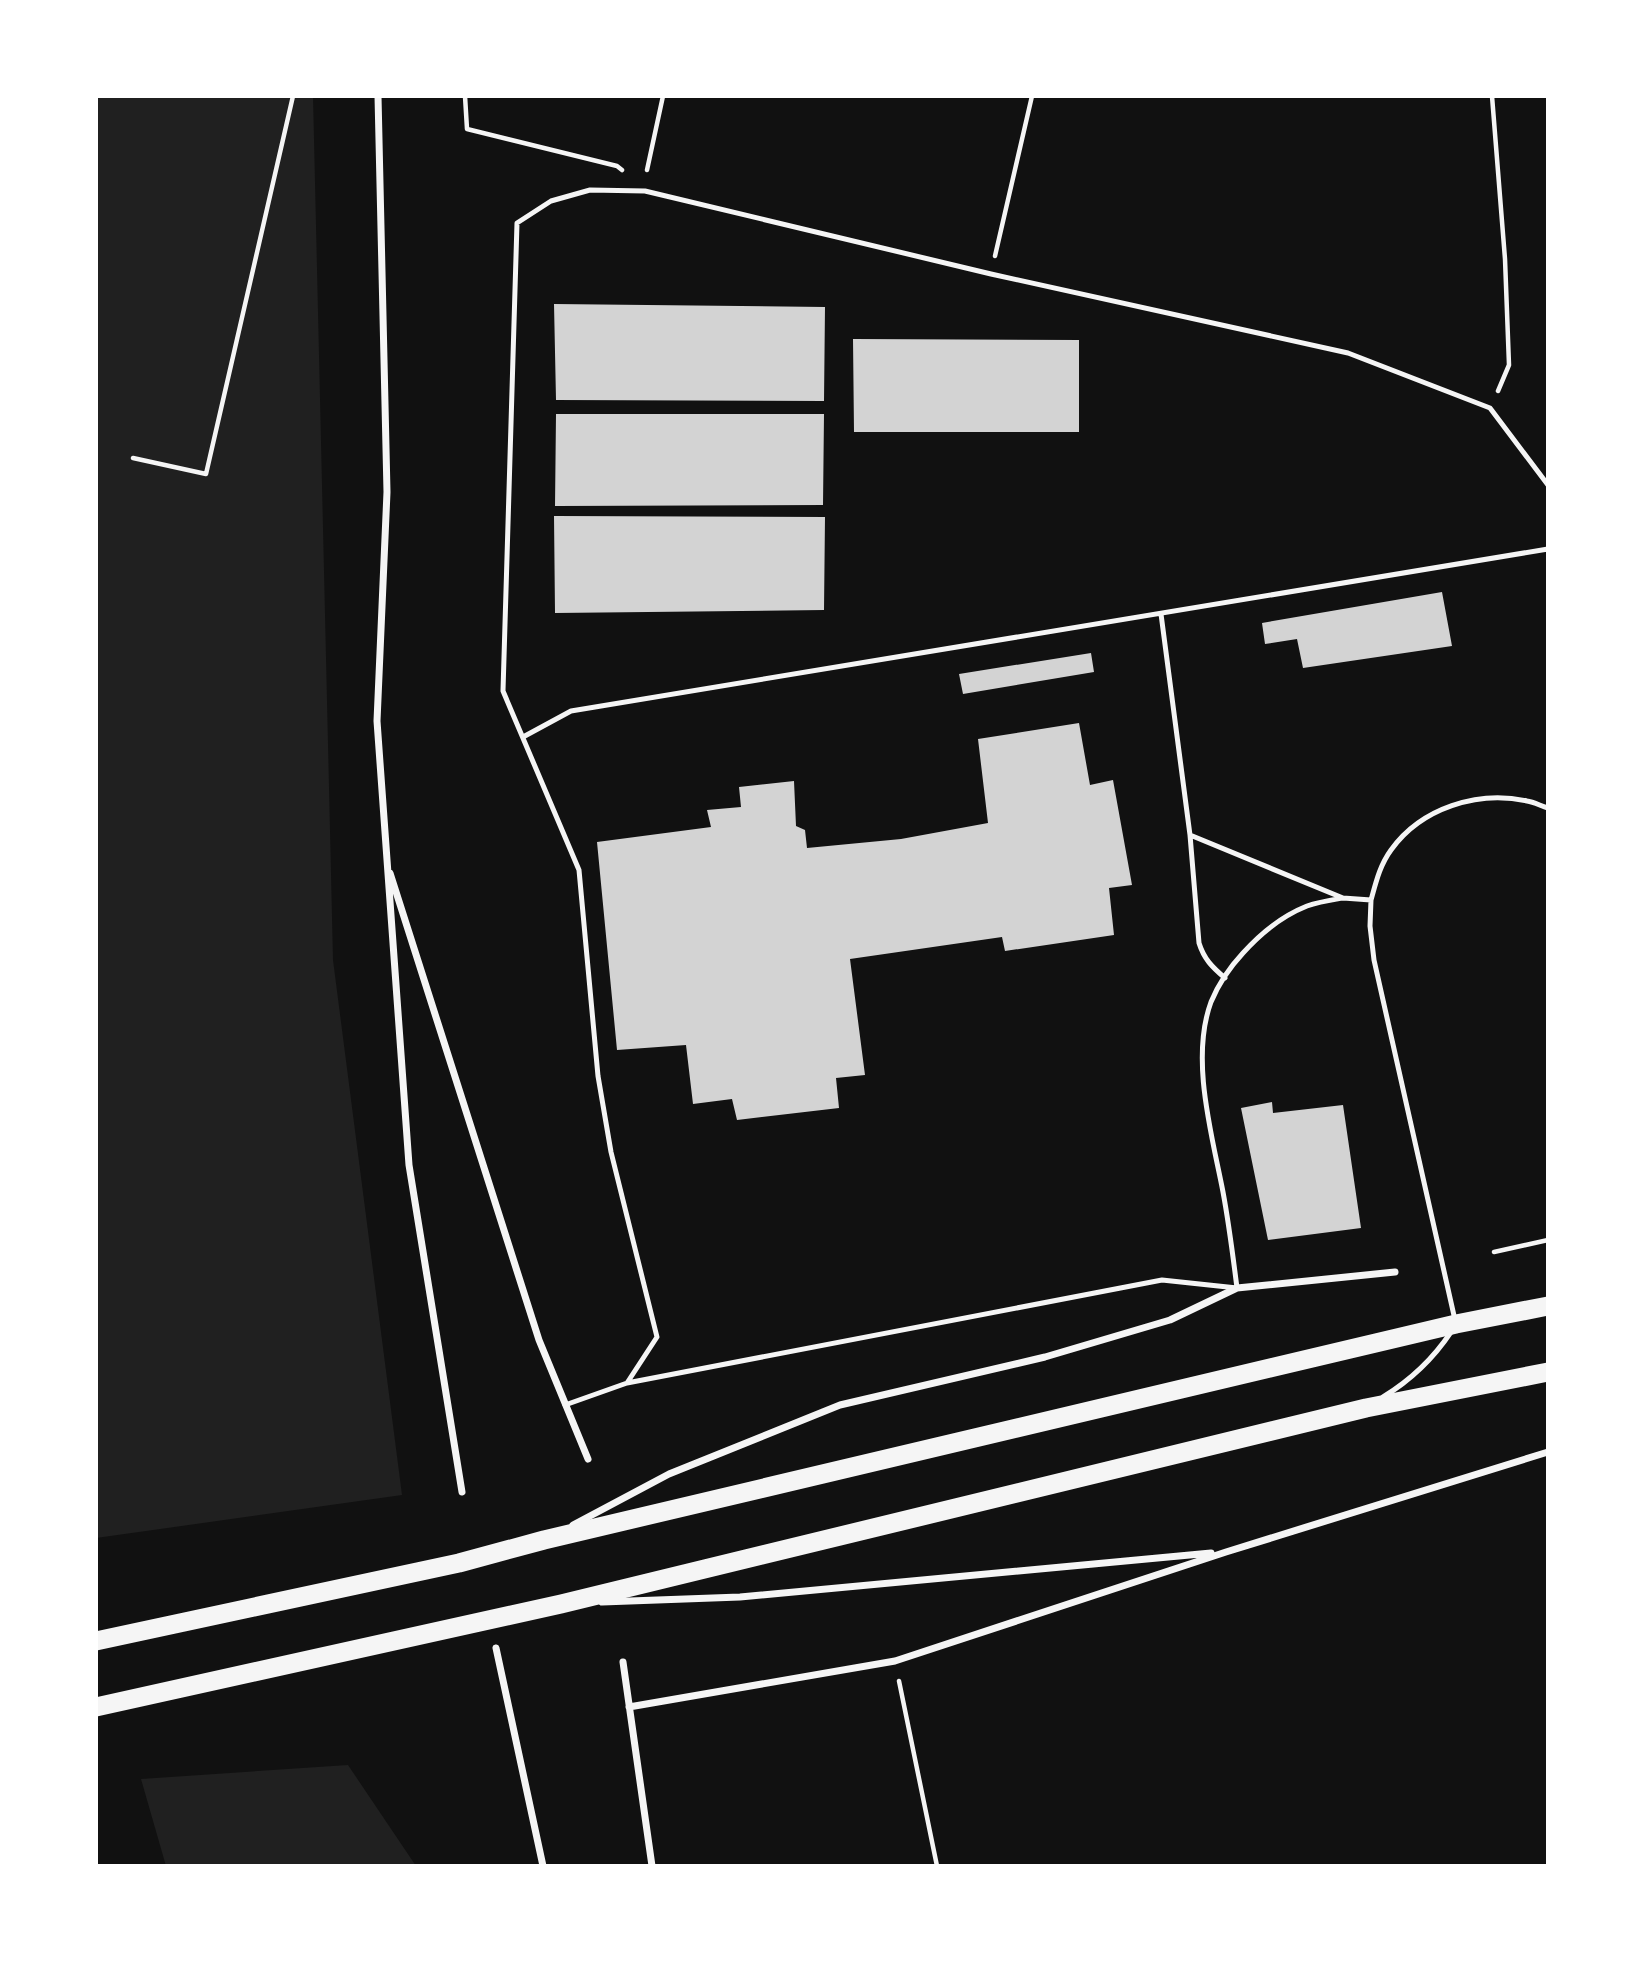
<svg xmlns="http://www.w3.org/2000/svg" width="1644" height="1962" viewBox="0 0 1644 1962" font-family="'Alegreya Sans',sans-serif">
<rect width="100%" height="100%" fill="#111"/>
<path fill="#202020" d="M96,96H313L333,960L402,1495L96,1538Z
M348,1765L416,1866H166L141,1779Z"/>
<path fill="#d3d3d3" d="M554,304L825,307L824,401L556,400Z
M853,339L1079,340V432H854Z
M556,414H824L823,505L555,506Z
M554,516L825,517L824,610L555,613Z
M1442,592L1452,646L1303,668L1297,639L1265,644L1262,623Z
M1091,653L1094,672L963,694L959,674Z
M1079,723L1090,785L1113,780L1132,885L1109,888L1114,935L1005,951L1002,937L850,959L865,1075L836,1078L839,1108L737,1120L732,1099L693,1104L686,1045L617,1050L597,842L711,827L707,810L741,807L739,787L794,781L796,826L805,830L807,848L901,839L988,823L978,739Z
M1272,1102L1273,1113L1343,1105L1361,1228L1268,1240L1241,1108Z"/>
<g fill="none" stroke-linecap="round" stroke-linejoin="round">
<path stroke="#f5f5f5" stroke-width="4.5" d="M465,96L467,129L617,166L622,170
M1492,96L1505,259L1509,365L1498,391
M647,170L663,96
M995,256L1032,96
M133,458L206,474L293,96
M1494,1252L1548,1240
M899,1681L937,1866"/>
<path stroke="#f5f5f5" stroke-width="5" d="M523,737L571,711L1548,549
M1190,835L1199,943C1204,959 1212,967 1225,978
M1343,898L1371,900L1370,926L1374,960L1455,1320
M1371,900C1376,882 1380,865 1391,850C1421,808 1478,790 1527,801C1534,802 1541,806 1548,808
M627,1383L1162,1280L1237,1288C1233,1256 1229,1224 1223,1192C1212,1135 1190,1059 1211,1002C1218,985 1230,967 1243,953C1260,934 1282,916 1307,906C1318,902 1331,900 1343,898L1190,835L1161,614
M1383,1397C1411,1380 1433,1359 1451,1332
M565,1405L627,1383L657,1337L611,1152L598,1076L579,870L503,691L517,223L551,201L590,190L645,191L991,274L1348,353L1490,408L1548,485"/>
<path stroke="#f5f5f5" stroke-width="7" d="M378,96L387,492L377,721L409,1165L462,1492
M390,873L539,1340L588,1459
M573,1525L669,1474L840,1405L1045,1357L1170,1320L1237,1288L1395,1272
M602,1602L740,1597L1211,1553
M496,1648L543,1866
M623,1662L652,1866
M629,1707L895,1661L1226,1552L1548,1452"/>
<path stroke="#f5f5f5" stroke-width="19" d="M96,1641L459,1563L544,1540L1456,1324L1548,1306
M96,1707L561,1604L1366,1408L1548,1372"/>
</g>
<rect width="1644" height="1962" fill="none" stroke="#ffffff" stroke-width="196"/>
</svg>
